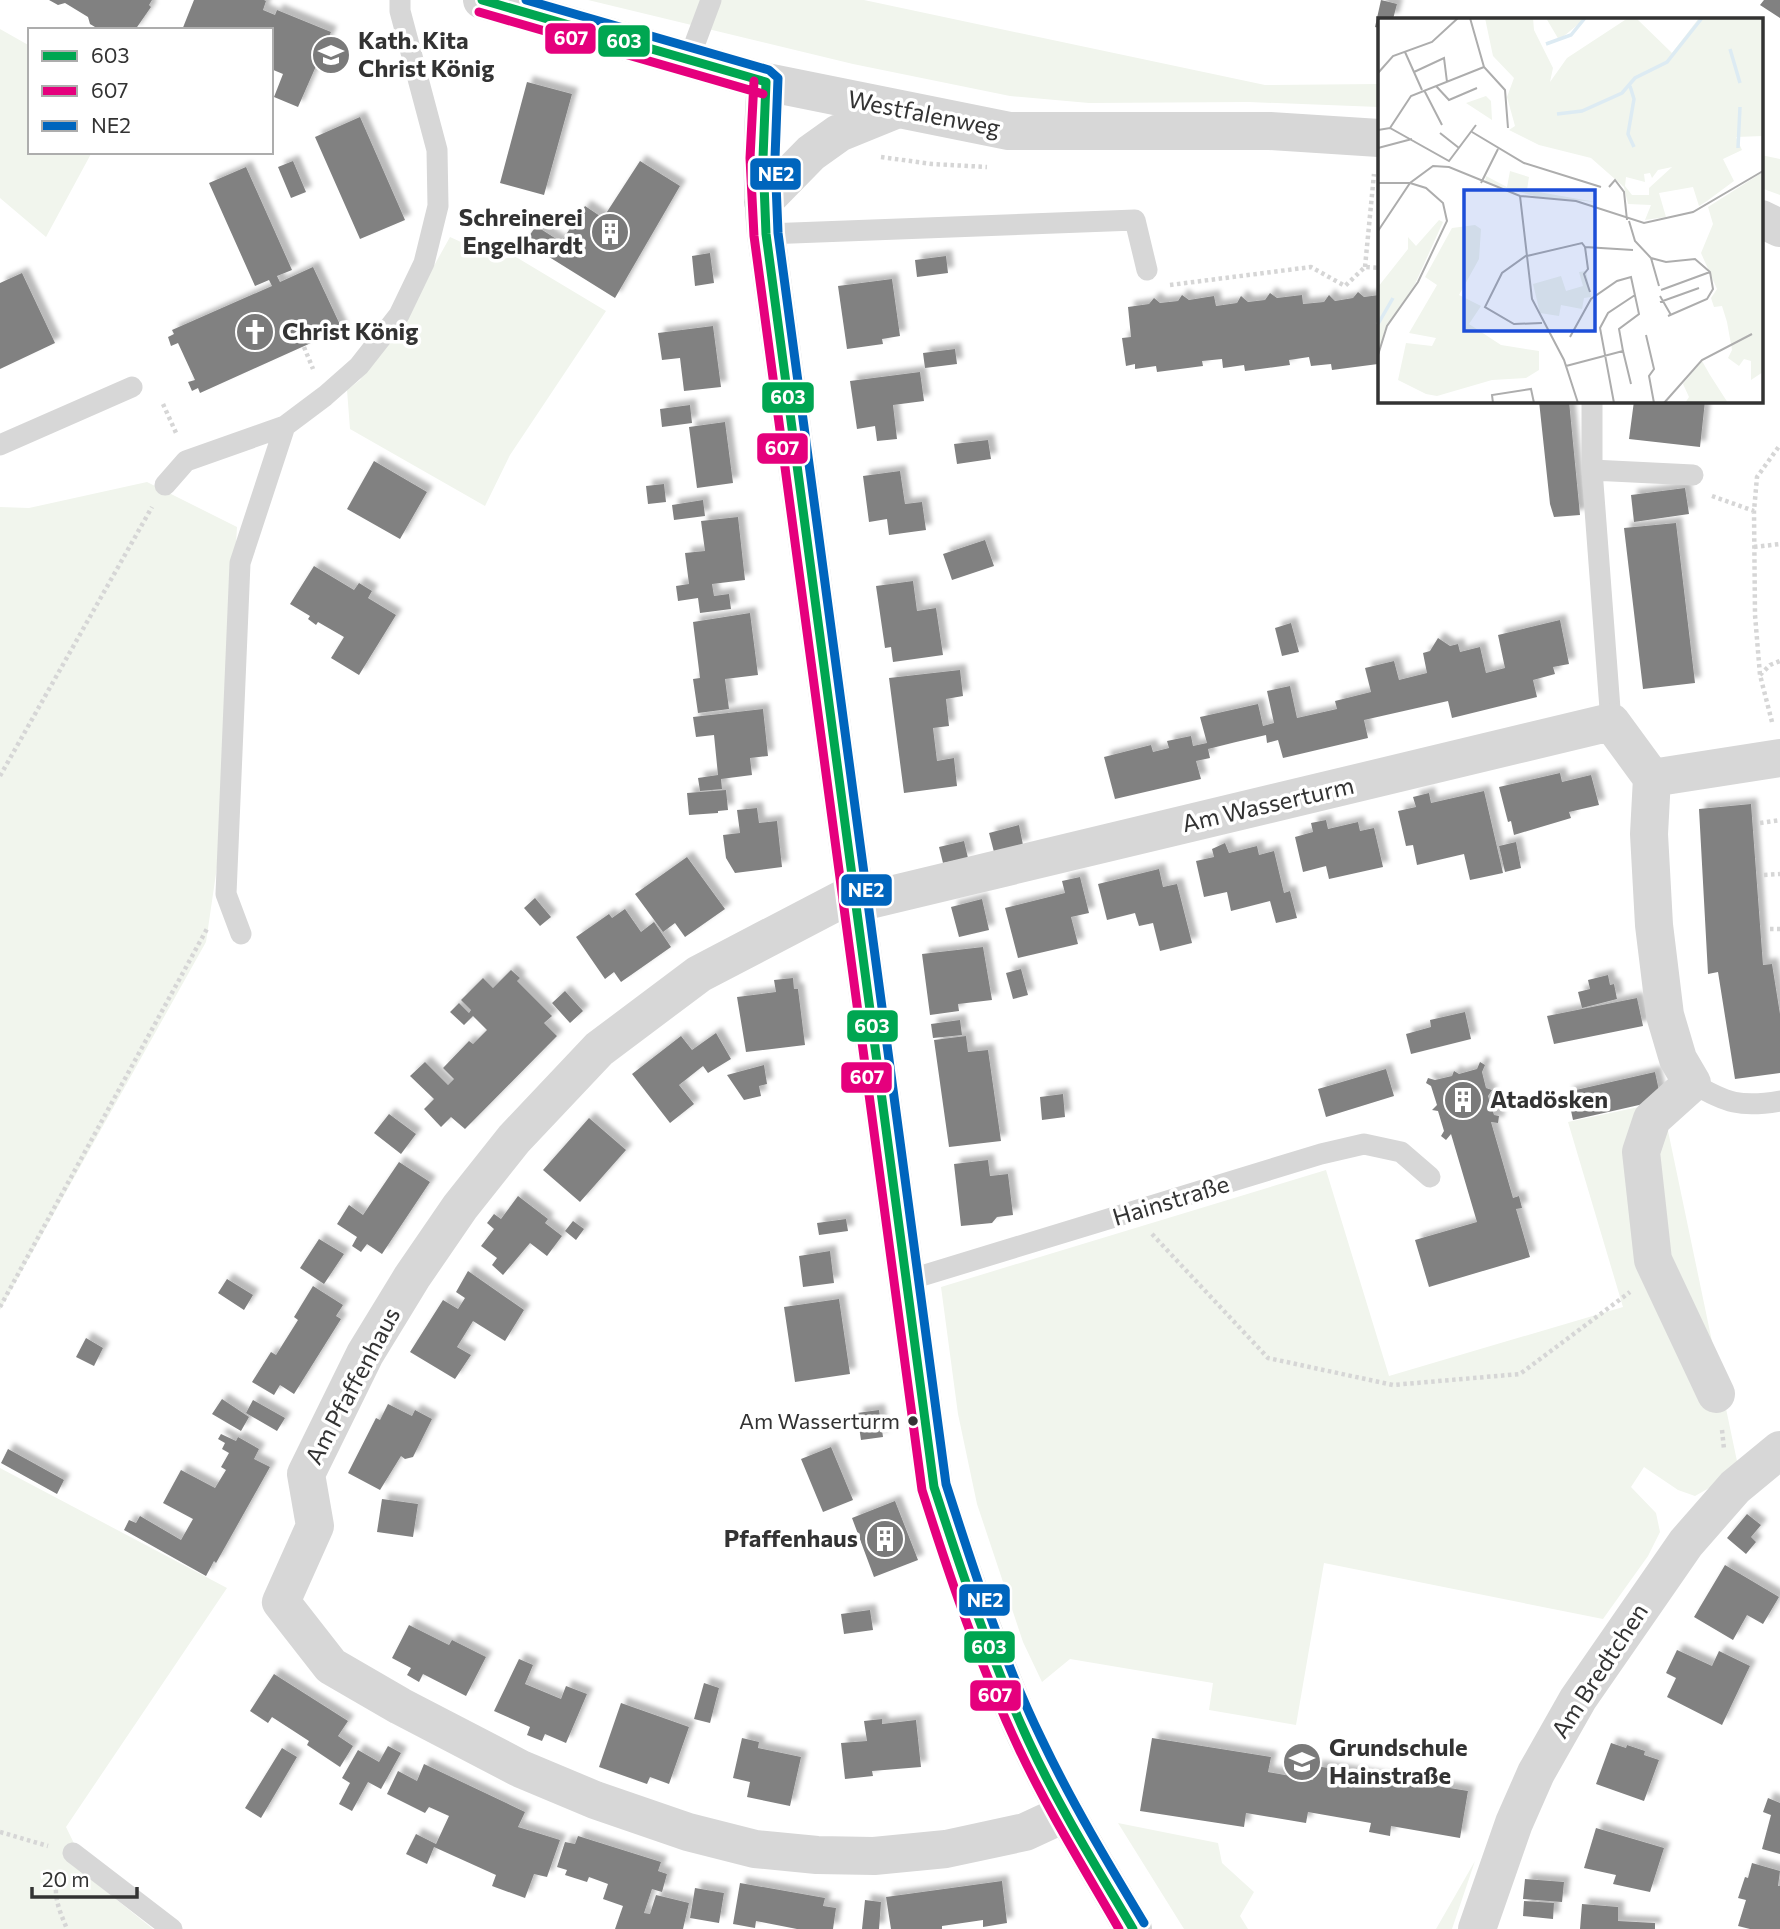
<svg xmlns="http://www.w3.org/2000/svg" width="1780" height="1929" viewBox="0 0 1780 1929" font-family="Commissioner,sans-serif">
<defs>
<filter id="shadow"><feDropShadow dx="6" dy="-6" stdDeviation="2" flood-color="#0004"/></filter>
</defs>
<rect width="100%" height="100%" fill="#fff"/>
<path fill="#f1f5ed" d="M588,0H864L1265,85L1379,84V107L1249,102L1089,103L1010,96L853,64Z
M0,29L30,46V152H92L46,237L0,198Z
M1761,155L1780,159V195L1761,188Z
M450,237L498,259L516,257L606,311L510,455L485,506L350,429L347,390L360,380L406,316Z
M147,482L237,527L218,860L206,942L0,1310V507L29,508Z
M1662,1102L1738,1466L1718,1483L1695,1496L1678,1490L1644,1467L1631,1487L1656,1513L1660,1532L1648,1556L1603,1619L1324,1563L1296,1725L1209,1710L1213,1683L1070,1659L1042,1682L1023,1642L977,1504L958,1414L941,1287L1326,1170L1389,1376L1623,1307L1568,1122Z
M0,1468L227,1588L66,1827L92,1880L153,1929H0Z
M1118,1823L1218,1843L1222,1863L1254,1892L1240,1916L1248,1929H1184Z
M1475,1861L1452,1929H1436Z"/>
<path fill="#818181" filter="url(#shadow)" d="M49,0H152L149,5L151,7L135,30H100L90,24L88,17L65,3L58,5Z
M194,0H264L266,1L263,10L275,15L277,10L331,32L298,107L274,97L283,74L271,69V30H182Z
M1381,0L1397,4L1393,19H1379V28L1375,27Z
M1764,0H1780V18L1760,5Z
M527,82L572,94L544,195L500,183Z
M360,117L405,220L360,239L315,137Z
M293,161L306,192L291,198L278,167Z
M640,161L680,186L615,298L525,242L536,226L561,242L585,206L603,218Z
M246,167L292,270L277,276L280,282L313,267L342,329L200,393L198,388L192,391L188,382L195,380L178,343L171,346L168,337L174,334L172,330L272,286L269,280L255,286L209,183Z
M710,253L714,283L695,286L692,256Z
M946,256L948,273L917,277L915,260Z
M22,273L55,343L0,369V283Z
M892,279L900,336L882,339L883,344L847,349L838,286Z
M1358,292L1364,297L1379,295L1378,364L1332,370L1331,364L1311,366L1309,357L1289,360L1290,365L1245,371L1244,365L1223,368L1222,359L1202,361L1203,366L1157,372L1156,366L1135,369V364L1126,366L1122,338L1131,337L1128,307L1149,304L1154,298L1160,303L1178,301L1182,295L1189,300L1214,296L1216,306L1237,303L1241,296L1248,302L1265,300L1270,293L1277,298L1302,295L1303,304L1324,302L1329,295L1335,301L1353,298Z
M713,326L721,387L684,391L680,358L662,360L658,333Z
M955,349L957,364L925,368L923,353Z
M920,372L924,401L893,405L897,439L877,441L875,426L857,429L850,381Z
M1539,401H1569L1580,515L1554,517L1550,504Z
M1634,401H1705L1700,447L1629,439Z
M690,405L692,423L662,427L660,409Z
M725,422L733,483L697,488L689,427Z
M988,440L991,459L957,464L954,444Z
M374,461L427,492L400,539L347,509Z
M900,471L905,504L922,502L926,530L889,535L887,519L869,522L863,476Z
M664,484L666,502L648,504L646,486Z
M1685,488L1689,514L1634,522L1631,495Z
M703,500L705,516L674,520L672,505Z
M738,517L745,580L712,584L714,596L729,594L731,609L700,613L698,598L678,601L676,586L689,584L685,553L705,551L701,521Z
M1676,523L1695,683L1643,689L1624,528Z
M985,540L994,566L952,580L943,554Z
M314,566L354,590L359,583L372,591L368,598L396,615L359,675L331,658L344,637L318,622L316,625L308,619L310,616L290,604Z
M913,581L917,611L936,608L943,655L893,662L891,647L885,648L876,586Z
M750,613L758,675L725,679L729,709L698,713L693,679L700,678L693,622Z
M1560,620L1569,664L1553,667L1555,674L1533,680L1537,697L1452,718L1448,701L1364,720L1368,738L1283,758L1278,740L1267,743L1266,735L1236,742L1208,749L1210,758L1196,761L1201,779L1115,799L1104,757L1151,745L1153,752L1169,748L1167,741L1191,736L1193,746L1207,743L1200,717L1258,704L1263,726L1274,723L1267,691L1290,686L1297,718L1337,709L1335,701L1371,692L1365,668L1394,661L1399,680L1427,673L1423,653L1430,651L1438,638L1450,646L1458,644L1460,652L1480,647L1486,673L1505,668L1498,635Z
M1291,623L1299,652L1282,656L1275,628Z
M960,670L963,696L946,699L949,726L933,728L937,761L954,758L957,786L904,793L889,678Z
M763,709L768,756L750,758L752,775L721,779L722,789L700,791L698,778L718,775L714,735L696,737L693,717Z
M1560,773L1562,782L1591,775L1599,805L1569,812L1571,818L1514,835L1511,821L1508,822L1499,787Z
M726,790L728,810L718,811V813L689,815L687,793Z
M1484,791L1503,873L1470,880L1464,854L1417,865L1413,845L1406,846L1398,811L1416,807L1413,797L1429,793L1431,803Z
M1751,804L1763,965L1772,964L1780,1014V1073L1735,1079L1718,972L1708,974L1699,809Z
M757,808L759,823L777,821L782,867L735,873L726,858L723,835L740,833L737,810Z
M1326,820L1328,829L1358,822L1360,831L1374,828L1383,867L1329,879L1326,866L1303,872L1295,837L1313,832L1311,823Z
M1019,825L1023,845L994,852L989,833Z
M964,841L968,858L943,863L939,847Z
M1516,842L1521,868L1505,872L1499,846Z
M1225,843L1229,853L1257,846L1259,855L1274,851L1284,893L1290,891L1297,918L1276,923L1270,901L1231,911L1227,892L1204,897L1196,861L1214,857L1212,849Z
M687,857L725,909L685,937L675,923L663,932L635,894Z
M1159,869L1163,887L1177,884L1192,943L1160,951L1153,923L1139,926L1135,913L1107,920L1098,884Z
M1080,877L1089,913L1071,917L1078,944L1018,958L1005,908L1065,893L1062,881Z
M535,898L551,917L540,926L524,908Z
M982,899L989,930L959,937L951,907Z
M625,909L641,932L654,922L671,947L621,982L614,972L605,979L576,937L609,914L612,918Z
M983,947L992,1000L958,1004L959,1011L930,1015L922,954Z
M1021,969L1028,995L1013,999L1006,973Z
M511,970L520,978L517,981L552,1016L544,1023L557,1036L465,1129L451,1117L441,1127L424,1109L434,1099L410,1076L425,1062L448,1085L454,1079L443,1068L469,1041L473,1044L487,1030L473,1016L464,1025L450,1012L459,1003L469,1013L471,1010L461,1000L483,978L493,988Z
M1608,975L1610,985L1614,984L1617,999L1582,1008L1578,992L1590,989L1588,980Z
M793,978L794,989H798L805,1045L746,1052L737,997L776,992L774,980Z
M565,991L583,1011L570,1023L552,1003Z
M1637,998L1643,1026L1554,1044L1547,1016Z
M1465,1012L1471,1039L1411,1054L1406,1034L1431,1027L1430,1020Z
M960,1020L962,1035L933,1038L931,1024Z
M716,1033L731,1059L708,1073L703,1066L679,1085L694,1104L670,1123L632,1074L681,1036L692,1050Z
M966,1036L968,1052L988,1050L1001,1141L949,1147L934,1040Z
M1480,1062L1485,1065L1482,1072L1486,1088L1492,1090L1488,1096L1494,1115L1499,1116L1498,1123L1491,1122L1513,1198L1519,1196L1522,1208L1516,1209L1530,1257L1429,1287L1415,1240L1477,1222L1451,1134L1446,1140L1441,1136L1444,1131L1438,1111L1432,1110L1437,1105L1431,1086L1426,1083L1428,1078L1435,1080L1452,1076L1454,1071L1459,1074L1477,1069Z
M764,1065L767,1084L759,1086L761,1096L744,1100L727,1075Z
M1386,1069L1394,1096L1326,1117L1318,1089Z
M1655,1072L1661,1100L1573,1120L1567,1092Z
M1063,1094L1065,1117L1042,1120L1040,1097Z
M389,1114L416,1134L401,1154L374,1133Z
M589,1118L626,1150L580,1202L543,1170Z
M988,1160L990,1176L1008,1174L1013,1215L997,1217L992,1223L961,1226L954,1164Z
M399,1162L430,1182L382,1254L367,1244L361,1252L352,1246L357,1237L337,1224L349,1205L363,1215Z
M518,1196L548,1219L545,1223L562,1236L547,1256L530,1243L503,1275L492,1265L497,1258L481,1246L494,1229L487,1223L494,1214L501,1219Z
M846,1219L848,1231L819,1235L817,1223Z
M573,1221L584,1229L576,1240L565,1231Z
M319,1239L344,1254L324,1284L300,1268Z
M830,1251L834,1283L803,1287L799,1256Z
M468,1271L524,1310L505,1341L473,1321L457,1347L471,1355L455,1379L410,1352L443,1300L458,1309L465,1298L456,1292Z
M227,1279L253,1295L244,1310L218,1293Z
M313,1286L343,1305L336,1316L341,1319L294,1394L280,1385L274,1395L252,1382L271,1352L276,1355L298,1320L294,1317Z
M839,1299L850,1374L795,1382L784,1307Z
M86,1338L103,1348L94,1366L76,1357Z
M222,1399L249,1417L241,1431L212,1414Z
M253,1400L285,1418L277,1431L246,1413Z
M388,1404L412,1416L415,1410L432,1419L413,1457L405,1459L401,1456L380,1490L348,1473L376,1418L380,1420Z
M879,1410L883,1437L861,1440L857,1413Z
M221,1434L236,1441L238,1437L259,1449L254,1459L270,1467L216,1563L214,1561L206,1576L124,1530L129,1520L136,1523L140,1516L181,1540L193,1519L163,1503L181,1470L215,1488L226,1470L221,1467L229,1453L222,1449L225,1443L218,1439Z
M831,1447L853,1500L823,1512L801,1459Z
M8,1449L64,1480L57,1494L1,1463Z
M382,1499L418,1504L413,1537L377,1532Z
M895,1501L918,1560L874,1577L852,1518Z
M1747,1514L1761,1525L1751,1537L1756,1542L1746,1554L1727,1538Z
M1725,1565L1779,1597L1763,1624L1747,1615L1733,1640L1694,1617Z
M870,1610L873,1630L844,1634L841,1614Z
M409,1625L449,1645L452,1640L486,1657L466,1696L423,1674L419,1682L407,1675L411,1668L392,1658Z
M1677,1650L1712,1666L1719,1651L1750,1666L1722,1725L1667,1697L1676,1678L1666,1673Z
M519,1659L533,1665L525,1684L561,1699L566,1686L587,1694L566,1743L545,1734L542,1741L527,1735L530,1727L494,1711Z
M274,1674L348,1721L338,1736L353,1746L340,1767L307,1745L309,1741L272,1717L268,1723L250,1711Z
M704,1683L719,1688L710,1723L694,1719Z
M621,1703L689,1727L669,1784L650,1777L647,1784L599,1767Z
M882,1719V1724L916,1720L921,1767L872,1771L873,1776L845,1779L841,1743L867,1741L864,1721Z
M742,1738L759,1742L758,1748L801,1757L790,1806L747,1797L750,1782L733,1778Z
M1152,1738L1271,1757L1268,1772L1313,1780L1316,1766L1468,1791L1460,1838L1391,1826L1390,1836L1369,1832L1371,1823L1308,1812L1306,1823L1246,1813L1244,1827L1140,1811Z
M1611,1743L1626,1748L1627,1745L1645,1751L1644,1755L1659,1760L1644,1801L1596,1784Z
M388,1746L401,1753L381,1789L368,1782L352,1811L339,1804L350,1783L342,1778L358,1750L379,1762Z
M282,1748L297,1757L261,1818L245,1808Z
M424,1764L525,1812L518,1827L560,1840L547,1877L534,1874L525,1898L492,1886L496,1875L434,1847L427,1864L406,1854L416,1834L436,1844L449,1816L429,1807L425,1813L387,1794L398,1771L417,1781Z
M1768,1798L1780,1803V1854L1762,1849L1771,1815L1763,1812Z
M1596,1828L1664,1848L1650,1892L1613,1884L1616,1875L1584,1868Z
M578,1836L661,1862L658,1871L667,1874L662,1892L652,1889L644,1913L650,1914L656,1895L689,1903L683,1929H615L623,1906L603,1899L608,1884L589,1877L587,1882L565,1875L567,1870L557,1867L565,1842L575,1844Z
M1752,1863L1780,1871L1778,1886H1780V1929H1750L1738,1926L1746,1900L1738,1898L1745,1877L1748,1878Z
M1525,1879L1564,1882L1562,1902L1523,1899Z
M1002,1881L1007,1923L983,1927V1920L942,1926V1929H891L886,1897Z
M740,1883L825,1898L823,1906L836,1908L833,1929H797L756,1921L755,1928L733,1924Z
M695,1888L724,1893L719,1923L690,1918Z
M865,1900L881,1902L879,1929H862Z
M1524,1901L1554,1903L1553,1919L1523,1916Z
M1582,1904L1618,1907V1921L1655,1923V1929H1580Z"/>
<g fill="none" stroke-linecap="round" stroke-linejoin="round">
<path stroke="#d6d6d6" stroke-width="4.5" stroke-dasharray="3.5 3.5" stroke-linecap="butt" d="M881,157L932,164L987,167
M1365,267L1374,174
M1170,285L1311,267L1345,286L1365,267L1379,268
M304,347L313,369
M163,404L177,435
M1712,496L1754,511
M1754,547L1780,544
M1760,675L1770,665L1780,661
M1772,722L1760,675L1755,615L1754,511L1757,477L1780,445
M0,776L152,507
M1760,823L1780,820
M1764,875L1780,874
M1770,929H1780
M1152,1234L1268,1358L1393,1385L1520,1374L1630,1292
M0,1307L208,927
M1722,1430L1724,1449
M0,1832L48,1846
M58,1876C52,1895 60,1912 67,1929"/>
<path stroke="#d7d7d7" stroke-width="21" d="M689,59L711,0
M766,234L1135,220L1147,270
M1592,401V470L1611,722
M0,445L132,387
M1592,470L1693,475
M165,485L186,461L285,426L325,396L359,366L399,315L424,263L438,206L437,150L400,11V0
M241,934L226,894L240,563L285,426
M1692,1083C1726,1103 1741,1108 1780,1101
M905,1281L1321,1154L1364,1144L1401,1152L1430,1177
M73,1853L172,1929"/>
<path stroke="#d7d7d7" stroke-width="38" d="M1652,778L1780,758
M854,893L699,974L599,1049L514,1139L460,1207L412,1277L365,1354L306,1474L315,1526L281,1602L331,1666L400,1706L521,1769L595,1800L688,1832L755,1849L817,1855L874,1856L946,1849L1025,1832L1066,1813
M857,903L1611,722L1652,778L1649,834L1654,925L1665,1015L1678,1059L1692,1083L1652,1119L1641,1152L1653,1260L1716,1394
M1477,1929L1514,1823L1536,1773L1578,1699L1686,1543L1735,1487L1780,1450"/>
<path stroke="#d7d7d7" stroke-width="38" d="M482,0L766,82L1009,131H1270L1379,138
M766,82C762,133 761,183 766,234L934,1487C959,1565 985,1642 1018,1718C1050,1791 1093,1860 1133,1929
M763,202L811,153L839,133L898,109
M1761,219L1780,228"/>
<defs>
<path id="bus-1" d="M482,0L766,82
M766,82L763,158L766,234L934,1487C962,1573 991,1660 1029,1742C1059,1807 1097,1868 1133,1929"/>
<path id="bus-2" d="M479,12L763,94
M754,81L750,158L754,236L922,1490C950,1578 980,1667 1020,1751C1049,1812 1085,1870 1119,1929"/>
<path id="bus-3" d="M526,0L769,70L778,78L775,158L778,233L946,1484C974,1571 1002,1658 1042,1740C1072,1803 1108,1863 1144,1923"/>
</defs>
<use href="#bus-1" stroke="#fff" stroke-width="14"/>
<use href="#bus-2" stroke="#fff" stroke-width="14"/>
<use href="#bus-3" stroke="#fff" stroke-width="14"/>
<use href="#bus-1" stroke="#00a651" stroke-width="9"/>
<use href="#bus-2" stroke="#e5007d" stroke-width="9"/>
<use href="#bus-3" stroke="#0065bd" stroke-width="9"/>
</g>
<defs>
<symbol id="school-disc" viewBox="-11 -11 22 22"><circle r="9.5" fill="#7a7a7a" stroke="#fff"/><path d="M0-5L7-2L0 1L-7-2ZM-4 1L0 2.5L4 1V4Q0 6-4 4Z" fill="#fff"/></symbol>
<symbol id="building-disc" viewBox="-11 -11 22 22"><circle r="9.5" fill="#7a7a7a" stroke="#fff"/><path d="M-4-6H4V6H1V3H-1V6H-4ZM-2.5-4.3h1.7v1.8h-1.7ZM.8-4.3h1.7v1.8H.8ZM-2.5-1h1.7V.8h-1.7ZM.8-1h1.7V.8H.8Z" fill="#fff"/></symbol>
<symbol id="church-disc" viewBox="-11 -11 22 22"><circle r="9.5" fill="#7a7a7a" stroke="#fff"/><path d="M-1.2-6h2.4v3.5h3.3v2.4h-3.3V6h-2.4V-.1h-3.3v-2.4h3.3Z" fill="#fff"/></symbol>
</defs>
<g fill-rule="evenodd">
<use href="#school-disc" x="309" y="33" width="44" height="44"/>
<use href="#building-disc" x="588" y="210" width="44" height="44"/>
<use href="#church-disc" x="233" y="310" width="44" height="44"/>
<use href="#building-disc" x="1441" y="1078" width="44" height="44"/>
<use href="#building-disc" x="863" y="1517" width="44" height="44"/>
<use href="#school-disc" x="1280" y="1740" width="44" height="44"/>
</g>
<circle fill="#333" stroke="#fff" stroke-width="2.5" cx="913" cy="1421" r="6"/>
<g text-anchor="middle" stroke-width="7" stroke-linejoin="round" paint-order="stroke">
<g font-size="22" fill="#333" stroke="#fff" text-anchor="end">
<text x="900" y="1429">Am Wasserturm</text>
</g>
<g font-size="24" font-weight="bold" fill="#333" stroke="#fff" text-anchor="start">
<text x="358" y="49">Kath. Kita<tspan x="358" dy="28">Christ König</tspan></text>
<text x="583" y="226" text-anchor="end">Schreinerei<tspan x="583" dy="28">Engelhardt</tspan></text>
<text x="282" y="340">Christ König</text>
<text x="1490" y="1108">Atadösken</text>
<text x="858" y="1547" text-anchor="end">Pfaffenhaus</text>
<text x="1329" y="1756">Grundschule<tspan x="1329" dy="28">Hainstraße</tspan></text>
</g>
<g font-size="24" fill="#333" stroke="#fff">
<text transform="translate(924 114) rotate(11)" y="8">Westfalenweg</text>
<text transform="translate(1268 805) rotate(-13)" y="8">Am Wasserturm</text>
<text transform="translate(1171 1201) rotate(-17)" y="8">Hainstraße</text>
<text transform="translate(353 1386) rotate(-62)" y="8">Am Pfaffenhaus</text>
<text transform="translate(1600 1671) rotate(-57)" y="8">Am Bredtchen</text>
</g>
</g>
<g transform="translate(1378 18)">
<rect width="385" height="385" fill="#fff"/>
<path d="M107,0H155L156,12L175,50L172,64L189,40L250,0H258L294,35L321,0H385V118L358,119L364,132L345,141L356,163L329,183L321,188L315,169L281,175L288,199L267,202L273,187L250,186L246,169L213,140L161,127L131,112L137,108L129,79L136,60L115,38ZM294,149L271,170V177H254L247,168L248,159L267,164L266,156L272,155L274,160L280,152ZM168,0H208L181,22ZM108,78L113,83L114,102L88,85ZM132,153L151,159L149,172L218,184L160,179L107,165L108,158L129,169ZM385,154V354L373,362V343L366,341L361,348L350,340L354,332L349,304L344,288L336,289L333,280L339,271L323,235L335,206L330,189ZM61,202L65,204L37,266L7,312L0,338V269L30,231V219L38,228ZM97,207L103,211L101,241L81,277L103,288L91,306L123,327L161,333V352L148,360L114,362L59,378L48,376L20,362L28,325L54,328L58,320L31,315L59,267L47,259L74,210ZM208,253L213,279L206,280L204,291L183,287L181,298L162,295L155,266L183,258L188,273L205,268L201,254ZM324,343L332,357L350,385H307L311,379L305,366Z" fill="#f1f5ed" fill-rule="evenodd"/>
<path fill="none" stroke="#ddebf3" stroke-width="3.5" d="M168,26L193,17L207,0M352,31L362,65M252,68L256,81L250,116L256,129M179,96L204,93L244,75L257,60L289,44L324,0M360,130L362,89M0,306L15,280"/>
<path fill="none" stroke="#adadad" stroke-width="2" d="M92,0L106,49L127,72L130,110M27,34L44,72M36,54L66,40L69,64M0,55L15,38L54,24L80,0M58,68L71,82L99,70M46,72L64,107M12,110L33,78L106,49M0,112L12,110L71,143L98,107M94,114L146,145L223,169M62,115L81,130M0,130L34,121M0,165H32L48,170L65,185L69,203L40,264L9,308L0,337M103,165L120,131M231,169L237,162L246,174L249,202M142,178L154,281L186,342L200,385M251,203L257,223L273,240L288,244L317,241L332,254L335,271L329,281L290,298M0,213L32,165L55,148L71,149L142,178L198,183L266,205L315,194L385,153M207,229L210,251L206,256L212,274M149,237L124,255L107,289L136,306L164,305M149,238L204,225L207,229L255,232M273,240L281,268M283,272L332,254M282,278L293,297M282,284L321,270M268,317L276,351L271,358L276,385M245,333L253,366M188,348L245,333L241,311L261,296L253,259L239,263L213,281L192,319M115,385L114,377L153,371L156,385M236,385L222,310L230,295L257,277M286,385L324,342L374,316"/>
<path fill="#1d4ed8" fill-opacity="0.15" stroke="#1d4ed8" stroke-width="3.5" d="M86,172H217V313H86Z"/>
<rect width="385" height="385" fill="none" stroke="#333" stroke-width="3.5"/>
</g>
<g stroke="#fff" stroke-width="2.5">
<rect x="544" y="22" width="53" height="33" rx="7" fill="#e5007d"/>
<rect x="597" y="24" width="54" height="34" rx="7" fill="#00a651"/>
<rect x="749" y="157" width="53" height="34" rx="7" fill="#0065bd"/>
<rect x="761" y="381" width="54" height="33" rx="7" fill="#00a651"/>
<rect x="756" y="432" width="53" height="33" rx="7" fill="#e5007d"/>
<rect x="840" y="873" width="53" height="34" rx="7" fill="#0065bd"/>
<rect x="846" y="1009" width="53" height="34" rx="7" fill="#00a651"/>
<rect x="840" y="1061" width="53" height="33" rx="7" fill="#e5007d"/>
<rect x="958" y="1583" width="53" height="34" rx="7" fill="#0065bd"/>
<rect x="963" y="1630" width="53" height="34" rx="7" fill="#00a651"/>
<rect x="969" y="1679" width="53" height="33" rx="7" fill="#e5007d"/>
</g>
<g font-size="19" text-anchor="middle" font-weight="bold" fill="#fff">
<text x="571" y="45">607</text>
<text x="624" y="48">603</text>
<text x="776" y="181">NE2</text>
<text x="788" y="404">603</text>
<text x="782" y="455">607</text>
<text x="866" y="897">NE2</text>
<text x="872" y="1033">603</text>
<text x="867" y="1084">607</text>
<text x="985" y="1607">NE2</text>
<text x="989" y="1654">603</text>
<text x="995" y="1702">607</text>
</g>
<rect x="28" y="28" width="245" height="126" fill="#ffffff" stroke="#adadad" stroke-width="2"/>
<rect x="42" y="51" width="35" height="10" fill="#00a651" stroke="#adadad" stroke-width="2"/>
<text x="91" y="63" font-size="21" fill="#333333">603</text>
<rect x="42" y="86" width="35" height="10" fill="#e5007d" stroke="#adadad" stroke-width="2"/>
<text x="91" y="98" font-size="21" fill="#333333">607</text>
<rect x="42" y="121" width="35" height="10" fill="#0065bd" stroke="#adadad" stroke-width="2"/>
<text x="91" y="133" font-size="21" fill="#333333">NE2</text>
<path d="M32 1887v10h105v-10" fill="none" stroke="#333333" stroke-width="3.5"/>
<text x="42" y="1887" font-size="21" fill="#333333" stroke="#ffffff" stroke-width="5" paint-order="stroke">20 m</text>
</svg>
